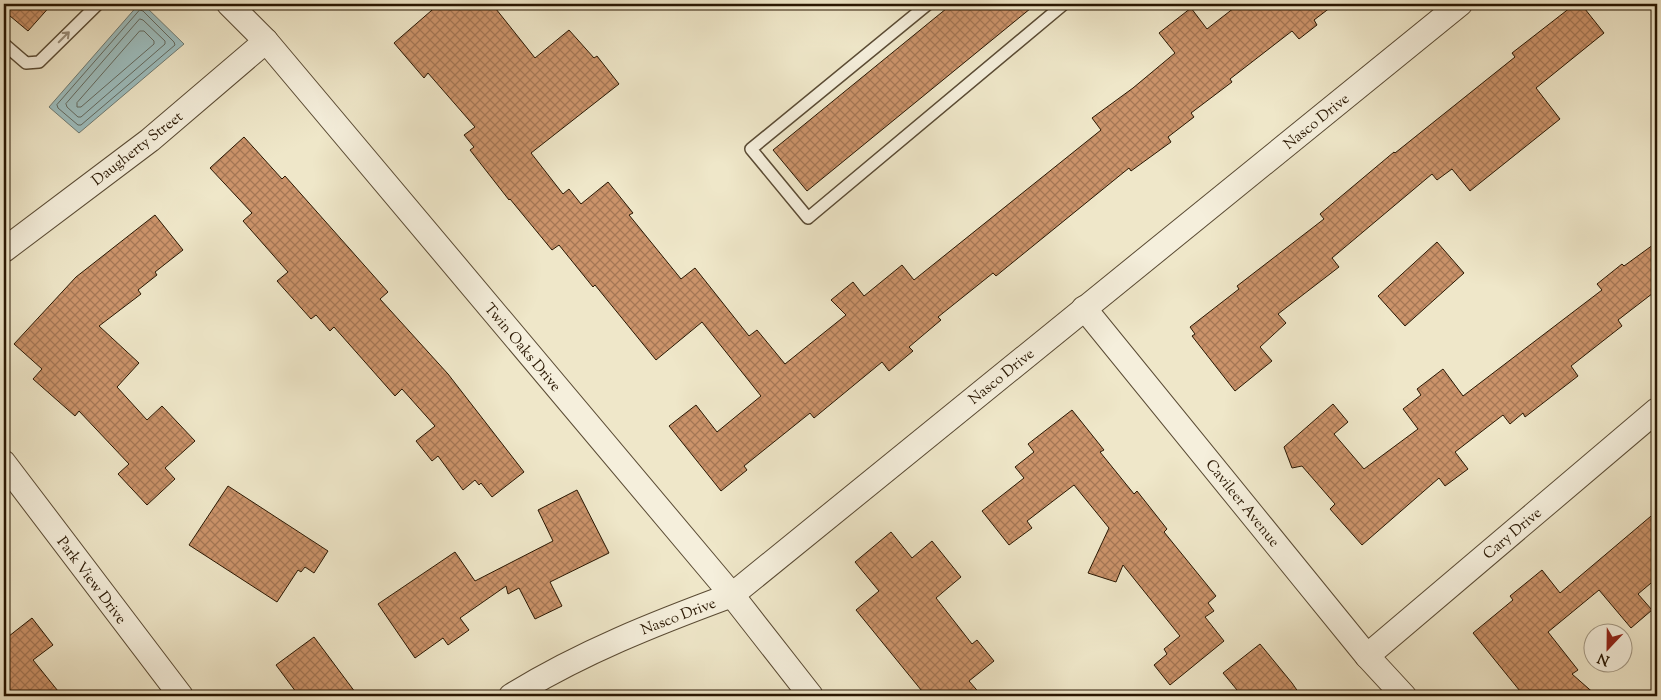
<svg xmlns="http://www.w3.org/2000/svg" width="1661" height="700" font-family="'Sorts Mill Goudy',serif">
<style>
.water{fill:#9dbebf;stroke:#6f7b73}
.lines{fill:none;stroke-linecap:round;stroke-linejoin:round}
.shore{stroke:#636a60;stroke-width:1}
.building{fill:url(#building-cross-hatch);stroke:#291702}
.service-casing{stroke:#5a4b34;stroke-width:14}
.minor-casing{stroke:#5a4b34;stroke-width:26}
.service{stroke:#f5efdc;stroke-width:11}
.minor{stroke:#f5efdc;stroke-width:24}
.oneway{stroke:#998e7a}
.labels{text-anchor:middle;stroke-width:4.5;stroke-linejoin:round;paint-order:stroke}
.street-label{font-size:15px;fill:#291702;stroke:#f5efdc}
</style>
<defs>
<pattern id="building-cross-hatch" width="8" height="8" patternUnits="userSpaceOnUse" patternTransform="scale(1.25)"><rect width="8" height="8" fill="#cb936a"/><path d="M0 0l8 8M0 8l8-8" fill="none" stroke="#a57755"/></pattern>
</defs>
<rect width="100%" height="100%" fill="#efe7c9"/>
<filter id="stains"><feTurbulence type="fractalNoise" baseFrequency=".004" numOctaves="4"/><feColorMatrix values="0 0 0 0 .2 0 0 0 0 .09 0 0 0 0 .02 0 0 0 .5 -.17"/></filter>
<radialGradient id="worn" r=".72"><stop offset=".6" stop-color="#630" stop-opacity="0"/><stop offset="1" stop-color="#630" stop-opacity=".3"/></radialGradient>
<path class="water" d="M139 4H143L184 44 79 133 49 107Z"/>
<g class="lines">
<g class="shore">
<path d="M140 10 143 11 174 42 175 45 81 125H78L58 108 57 105Z"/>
<path d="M140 19 143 20 165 41V44L81 117H78L67 107 66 104Z"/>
<path d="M140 31H144L154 41V44L81 107H77V103Z"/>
</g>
</g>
<g class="building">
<path d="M4 4H52L28 31 4 11Z"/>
<path d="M439 4H492L535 58 569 30 594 58 597 56 619 84 531 153 563 194 569 189 581 204 608 182 633 213 629 215 681 279 695 268 749 336 757 330 785 364 846 315 831 300 853 282 864 296 902 265 914 280 1101 130 1092 118 1133 88 1175 53 1159 33 1191 8 1207 29 1239 4H1335L1314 20 1317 25 1299 39 1292 31 1230 79 1232 82 1191 113 1194 117 1168 137 1171 142 1131 171 1129 168 996 276 993 273 938 317 941 320 909 347 913 351 889 371 882 362 814 418 810 413 744 466 747 470 721 491 669 426 696 405 717 432 761 396 702 322 656 360 595 285 593 287 559 245 552 250 510 199 509 200 470 150 474 147 464 135 475 127 428 73 424 78 394 43Z"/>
<path d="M952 4H1036L807 191 773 150Z"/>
<path d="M1575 4H1581L1604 33 1536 88 1560 119 1470 191 1452 169 1437 180 1432 174 1332 258 1339 267 1278 314 1286 323 1260 347 1272 361 1235 391 1192 336 1195 334 1190 327 1239 289 1237 286 1324 219 1320 214 1394 152 1395 153 1515 57 1512 53Z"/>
<path d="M244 137 282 179 285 176 388 292 380 299 448 374 524 472 492 497 481 483 479 485 475 480 463 490 438 456 432 461 416 441 435 426 402 389 395 396 334 327 330 331 316 315 311 319 277 281 288 272 243 221 252 213 210 168Z"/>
<path d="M155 215 183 250 155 272 157 275 138 290 141 294 99 326 139 363 117 387 147 420 162 406 195 441 165 468 175 479 147 505 118 474 129 464 79 411 75 416 33 379 42 369 14 344 76 277Z"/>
<path d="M1437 242 1464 273 1405 326 1378 296Z"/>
<path d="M1657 242V290L1618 320 1622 326 1571 366 1578 376 1525 417 1523 413 1510 424 1503 415 1455 452 1468 469 1445 486 1439 478 1362 545 1330 509 1335 504 1302 466 1292 468 1284 447 1333 404 1348 422 1334 434 1364 469 1418 429 1403 409 1421 395 1417 389 1443 369 1463 396 1602 290 1597 284 1622 264 1624 266Z"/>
<path d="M1072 410 1104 450 1100 452 1134 494 1137 491 1167 529 1164 532 1216 596 1208 603 1214 611 1205 617 1224 641 1170 685 1154 665 1167 654 1164 649 1180 636 1123 565 1116 582 1088 573 1109 528 1074 485 1027 521 1032 528 1009 545 982 511 1024 478 1015 467 1034 452 1028 444Z"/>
<path d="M228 486 328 551 314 573 305 567 301 572 298 570 277 602 189 545Z"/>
<path d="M577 490 609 553 550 582 562 606 535 619 519 588 508 594 506 586 460 618 469 630 448 645 443 638 415 658 378 604 455 552 475 581 553 541 538 510Z"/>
<path d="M1657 511V578L1638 594 1652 610 1631 628 1599 590 1548 632 1578 670 1572 674 1597 696H1524L1473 633 1513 600 1510 596 1542 570 1560 593Z"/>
<path d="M891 532 912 558 932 541 961 577 936 598 972 644 977 640 994 661 969 681 982 696H926L856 610 879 591 855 562Z"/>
<path d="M32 618 53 645 33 660 62 696H4V640Z"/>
<path d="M314 637 358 696H299L276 665Z"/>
<path d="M1260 644 1292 683 1301 696H1242L1223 673Z"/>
</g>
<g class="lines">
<g class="service-casing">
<g id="service">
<path d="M928 4 751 149 808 218 1064 4"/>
<path d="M4 44 26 63 39 62 98 4"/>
</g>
</g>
<g class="minor-casing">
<g id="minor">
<path d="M229 4 266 41 732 595 811 696"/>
<path d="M4 250 150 140 266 41"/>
<path d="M1084 308 1367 656 1404 696"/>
<path d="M4 463 181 696"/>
<path d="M1367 656 1657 410"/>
<path d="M511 696C580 653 656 623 732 595L1460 4"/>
</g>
</g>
<use href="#service" class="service"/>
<use href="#minor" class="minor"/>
</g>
<defs><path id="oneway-shaft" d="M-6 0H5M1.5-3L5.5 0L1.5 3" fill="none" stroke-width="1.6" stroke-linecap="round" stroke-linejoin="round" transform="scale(1.25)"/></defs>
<use class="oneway" href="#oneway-shaft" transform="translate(64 37) rotate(-45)"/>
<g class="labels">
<g class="street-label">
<text transform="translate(1316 121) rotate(-39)" y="5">Nasco Drive</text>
<text transform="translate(137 148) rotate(-38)" y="5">Daugherty Street</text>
<text transform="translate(523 347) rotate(50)" y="5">Twin Oaks Drive</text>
<text transform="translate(1001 376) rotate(-39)" y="5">Nasco Drive</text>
<text transform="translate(1243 503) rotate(51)" y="5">Cavileer Avenue</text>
<text transform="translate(1512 533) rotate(-40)" y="5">Cary Drive</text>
<text transform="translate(92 580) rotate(53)" y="5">Park View Drive</text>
<text transform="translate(678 616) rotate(-21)" y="5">Nasco Drive</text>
</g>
</g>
<rect width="1661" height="700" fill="none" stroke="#efe7c9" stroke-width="20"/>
<rect x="5" y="5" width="1651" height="690" fill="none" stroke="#291702" stroke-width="2.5"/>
<rect x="10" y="10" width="1641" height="680" fill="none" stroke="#291702"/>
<g transform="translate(1608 648) rotate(202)"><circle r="24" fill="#f5efdc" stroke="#a39985"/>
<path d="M0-4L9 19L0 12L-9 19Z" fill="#8f2418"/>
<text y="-8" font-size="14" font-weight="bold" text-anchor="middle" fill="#291702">N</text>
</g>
<rect width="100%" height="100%" filter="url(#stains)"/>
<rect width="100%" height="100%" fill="url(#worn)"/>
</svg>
